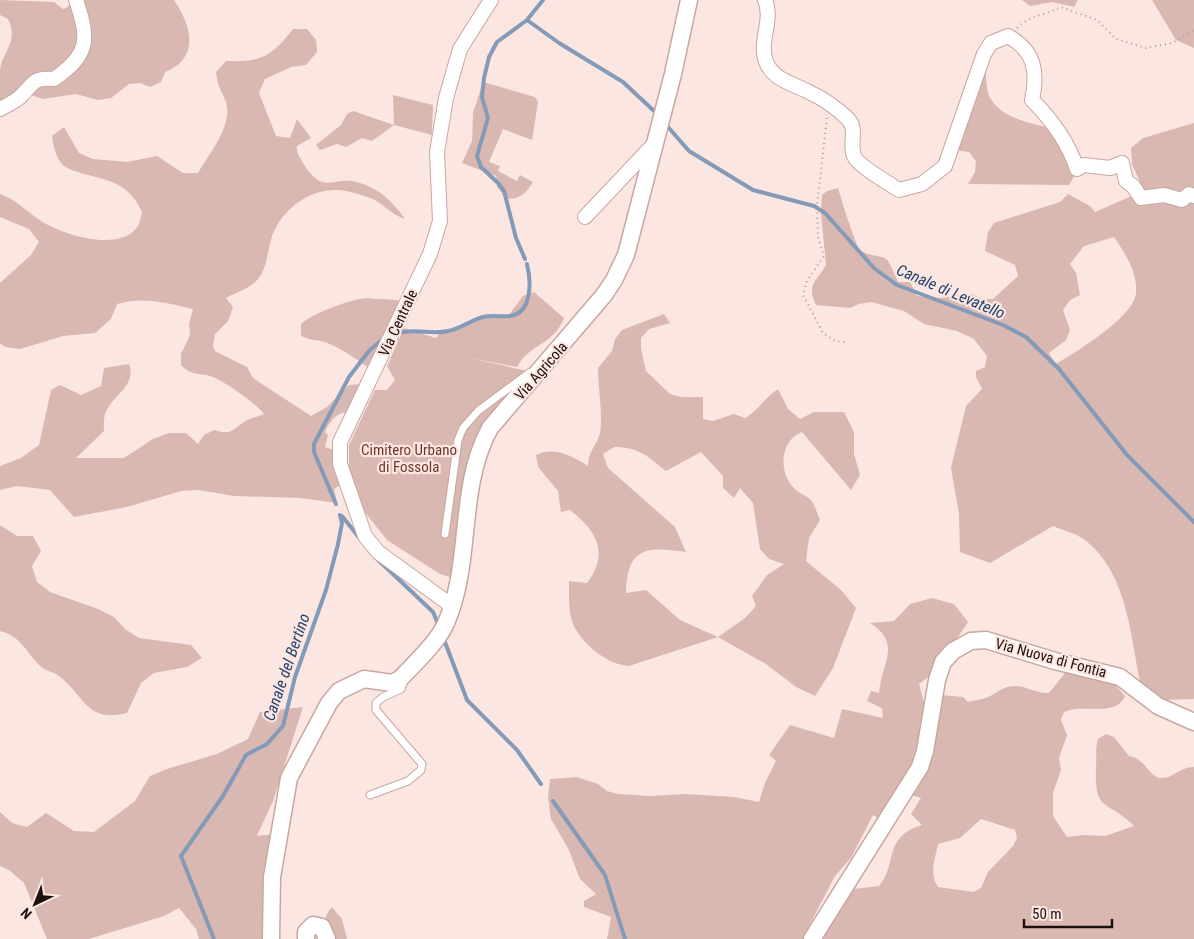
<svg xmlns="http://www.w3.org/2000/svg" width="1194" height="939" font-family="'Roboto Condensed',sans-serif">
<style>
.green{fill:#dab8b2;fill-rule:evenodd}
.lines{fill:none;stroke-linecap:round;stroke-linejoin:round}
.stream{stroke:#839ab9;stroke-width:4}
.service-casing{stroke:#c8a7a0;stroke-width:9}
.minor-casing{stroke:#c8a7a0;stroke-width:16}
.tertiary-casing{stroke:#c8a7a0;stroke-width:19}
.path{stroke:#aa9894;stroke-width:2;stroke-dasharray:1 4;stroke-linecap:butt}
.service{stroke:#fff;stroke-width:7}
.minor{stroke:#fff;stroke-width:14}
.tertiary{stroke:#fff;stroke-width:16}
.labels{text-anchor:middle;stroke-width:4.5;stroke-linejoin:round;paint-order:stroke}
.street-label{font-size:15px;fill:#1c100e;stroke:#fbe6e1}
.park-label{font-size:15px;fill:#70372d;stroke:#fbe6e1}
.water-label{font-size:16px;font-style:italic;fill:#24446f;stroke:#fbe6e1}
</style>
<rect width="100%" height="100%" fill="#fbe6e1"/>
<g class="green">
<path d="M0 0 54 2 63 9 68 7 71 0H174C191 25 201 58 165 72L161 82 150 87 140 83 129 84 111 98 98 100 76 94 43 99 21 92 0 102C0 92 0 80 0 70 3 50 19 42 8 19L0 15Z"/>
<path d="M1022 0H1078L1074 7 1052 2 1030 6Z"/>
<path d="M1152 0H1194V48L1176 40Z"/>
<path d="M293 29H307L316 40 317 52 306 65 291 67 265 79 259 93 276 136 290 138 297 119 311 138 297 146C296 153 300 157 303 163 325 198 332 174 360 183 380 189 394 203 405 219 392 215 385 205 373 199 366 196 358 194 351 192 317 183 284 205 272 236 268 248 267 269 258 279 250 289 236 292 226 298L233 307 228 321 215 334 213 346 215 351 247 367 253 378 311 416 327 407 349 385 361 384 347 412C335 413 329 423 325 432L328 435 325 447 334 450 342 484 334 489 337 503 300 498 234 496 198 490 181 491 127 507 74 517 50 490 17 486 0 490V466L21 458 39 445 51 390 60 385 81 395 101 386 104 368 129 364C136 384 118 392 108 408 103 415 104 423 104 431L76 458H124L153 439 169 433H186L198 444 204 435 214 430C231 435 231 431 244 422 250 418 257 417 264 414 257 404 225 382 213 377 200 372 193 377 181 365V354L190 335 189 324 193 309C167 303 144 296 117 304L111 319 95 333 63 336 20 349 5 347 0 343V283L31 255 39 242 29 229 0 217V194C15 199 25 210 38 219 59 234 120 254 138 226 140 222 141 216 142 212 129 184 112 181 84 174 77 172 67 169 63 165 55 157 54 147 52 136L64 127 79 153 93 159 127 162 157 156 183 173H198C209 154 233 126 226 102 221 89 218 88 216 72L226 61C261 62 271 57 293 29Z"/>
<path d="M985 71C987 79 986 91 990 98 1004 120 1027 121 1049 128L1071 165 1075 175 1069 185 968 184 975 172 976 161 969 152 953 150Z"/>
<path d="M483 82 535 97 538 102 532 140 503 129 489 162 500 166 498 171 517 181 520 175 533 182C526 193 521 199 507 199L497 187 496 176 462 163 472 141 473 113Z"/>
<path d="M393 95 433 105 432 135 394 125 372 141 362 138 346 147 337 144 320 150 316 145 341 125 347 114 353 111 394 125Z"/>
<path d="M1194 123V699L1165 700 1140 681C1130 633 1127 570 1082 538 1074 533 1062 530 1053 526L990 563 960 552 959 514 951 468 966 406 982 389 976 377V371L985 367 987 356 974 339 957 331 924 324 904 311 871 302 859 304 850 308 816 305C806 284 817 281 826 265L821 213 822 195 827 191 838 188C844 209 851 230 859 250 887 264 883 245 898 282H910L917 296 939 298 972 294 982 299H993L1018 276 1015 265 985 251 988 232 994 223 1060 202 1068 194 1090 206 1095 212 1134 195 1143 189 1132 164 1131 148 1143 138ZM1114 237C1125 253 1138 273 1136 293 1134 317 1076 352 1056 364L1049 353 1066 340 1070 330 1063 310 1070 300 1080 295 1076 273 1070 264 1084 246Z"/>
<path d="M534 292 564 318C554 345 530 343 517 367L470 358 527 371 497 413 453 578 440 574 387 540 363 510 349 470V445L375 390H387L395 380 387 366 404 328 436 338 440 333 463 327 478 316 495 318 508 316 523 296Z"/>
<path d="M367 298C380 300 391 298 403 302L367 367C355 358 339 347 325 342 317 340 309 340 301 336V324C313 313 351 299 367 298Z"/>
<path d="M664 314 670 323 649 329 641 338V349L646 371 670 394 681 397H703V419L713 421 734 414 745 418C758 411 765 397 778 389L788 409 800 419 814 412H844L854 432V454L860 475 851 490 802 432C780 440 778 472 794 488 798 493 805 495 810 499 815 504 817 514 820 520L809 538 806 561 841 590 856 608 833 668 815 696 796 687 766 664 718 637 629 666C607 664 586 647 575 628 568 616 569 595 569 581L587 583C610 553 596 530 570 510L561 512 558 491 538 467 536 455C555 446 572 456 588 466 588 451 597 445 600 433 603 414 598 388 598 368L612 351 615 339 622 330ZM614 447C639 447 647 456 666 471L701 452 723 476V488L734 498 740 488 753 503 760 549 769 559 784 564 767 575 752 596 756 606 745 618 718 637 680 620 646 590 626 593C627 547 646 546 686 552L675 527 608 468 603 454Z"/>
<path d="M0 525 17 536H33L41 551 32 566 37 582 50 592 98 609 114 617 125 629 139 638 191 645 202 658 187 667 154 673 141 683 127 713C86 723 86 697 59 676 53 671 44 671 39 665 27 652 19 635 0 631Z"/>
<path d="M932 598 954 604 968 622 934 673 919 684 927 714 921 750 882 820 873 815 851 858 835 876 809 926H816L854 889 879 886C898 865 882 837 922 825L911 814 921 798 912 795C933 765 935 730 941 695L963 697 968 702C975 700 982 700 988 697 999 692 1004 685 1017 686 1029 687 1037 694 1049 693L1065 673 1073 671 1114 684 1125 696C1116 718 1083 703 1064 712L1061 720 1067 735 1059 758 1061 770 1053 793V816L1067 837 1083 835 1105 836 1134 826C1106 798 1094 814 1096 766 1097 756 1095 749 1098 739L1106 734 1114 737 1129 756C1146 759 1149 777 1160 778 1173 779 1181 766 1194 767V939H607L611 917 584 907V901L596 894 580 879 568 848 551 819 548 798 550 779 577 777 598 784 607 791 618 794 651 796 685 794 734 797 759 802 765 783 776 761 769 755 790 725 834 738 842 709 883 718 882 708 867 701 871 691 879 693C881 663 903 644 870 623L894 621 910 604ZM981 819 1015 830 1017 838 1013 846 988 872 981 888 974 892 938 887C929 874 935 859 938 844L960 838Z"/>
<path d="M303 707 273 801 257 836 274 834 265 939H199L196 929 179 908 164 916 89 939H47L24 883 9 870 0 866V812L12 823 27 827 46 813 74 831 94 832 135 801 150 776 167 769 217 754 248 739 260 712Z"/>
<path d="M332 907 342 919 347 939H332C327 926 321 919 332 907Z"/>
</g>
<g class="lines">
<g class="stream">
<path d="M527 20 559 43 623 82 654 111"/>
<path d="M668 127 689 151 753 190 814 206 825 213 874 268 897 285 1003 325 1026 337 1059 369 1127 455 1194 522"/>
<path d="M525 259 516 238 504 191 498 183 481 167 477 156 488 118 482 97 484 78 489 57 497 42 527 20 543 0"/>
<path d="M398 333C415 328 432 335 448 331 460 329 471 320 483 317 492 315 501 317 510 316 533 313 531 280 527 264"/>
<path d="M336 504 314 452V444L349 377 369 351 384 338"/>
<path d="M342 516 361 540"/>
<path d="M375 557 433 612 439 626"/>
<path d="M443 637 467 700 517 750 541 784"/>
<path d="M553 801 605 875 625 939"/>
<path d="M214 939 181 856 223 796 246 755 267 744 283 726 295 677 326 590 338 544 342 523 340 515"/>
</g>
<g class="service-casing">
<g id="service">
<path d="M445 534 458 440 463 428 478 411 529 373"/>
<path d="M370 795 408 781 421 770 422 764 376 710V703L383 697 401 689 403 683 400 679"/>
</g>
</g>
<g class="minor-casing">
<g id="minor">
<path d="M765 0C774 21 757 43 767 64 775 80 791 83 807 91 820 97 837 108 848 119 858 130 849 143 854 156 858 166 889 183 899 190L922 184 945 166 984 54 991 43 1008 36C1035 51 1038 72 1032 100 1052 120 1068 141 1077 169L1084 165 1110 168 1122 163 1126 181 1133 186 1141 198 1164 195 1182 200 1189 194 1194 196"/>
<path d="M0 109C7 105 15 102 21 96 34 83 33 77 54 79 90 54 89 39 76 0"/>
<path d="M585 217 654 144"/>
<path d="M452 606 378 552 365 536 340 464V442L430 254 440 221 437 152 446 98 460 49 491 0"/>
</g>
</g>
<g class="tertiary-casing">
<g id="tertiary">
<path d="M271 939 272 877 289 778 329 703 339 691 364 679 392 683 400 679C414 664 438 642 446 623 473 562 457 488 490 428L604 295 614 280 626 255 673 74 689 0"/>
<path d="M306 939V932L313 925 322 927 327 939"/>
<path d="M812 939 920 767 925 751 937 680 943 662 953 651 971 641 986 640 1055 661 1120 677 1158 706 1194 722"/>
</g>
</g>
<g class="path">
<path d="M1017 28C1031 14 1045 16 1061 7L1097 20 1116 39 1146 48 1172 43 1194 30"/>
<path d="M827 118 817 205 818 237 824 256 807 281 803 295 823 333 835 341 845 342"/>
</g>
<use href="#service" class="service"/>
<use href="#minor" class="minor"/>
<use href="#tertiary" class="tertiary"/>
</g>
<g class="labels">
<g class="street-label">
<text transform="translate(398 323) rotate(-65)" y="5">Via Centrale</text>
<text transform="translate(541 371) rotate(-49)" y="5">Via Agricola</text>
<text transform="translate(1051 658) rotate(15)" y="5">Via Nuova di Fontia</text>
</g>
<g class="park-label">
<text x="409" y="455">Cimitero Urbano<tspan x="409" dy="17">di Fossola</tspan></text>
</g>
<g class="water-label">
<text transform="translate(951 291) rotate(23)" y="6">Canale di Levatello</text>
<text transform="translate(286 667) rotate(-71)" y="6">Canale del Bertino</text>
</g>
</g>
<g transform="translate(35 904) rotate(223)" stroke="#fbe6e1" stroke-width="4" paint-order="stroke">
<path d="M0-4L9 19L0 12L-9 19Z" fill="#1c100e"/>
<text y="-8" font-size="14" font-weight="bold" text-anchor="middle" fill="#1c100e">N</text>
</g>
<path d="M1024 919v8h88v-8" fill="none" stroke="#1c100e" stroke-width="2.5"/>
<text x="1032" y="919" font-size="15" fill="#1c100e" stroke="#fbe6e1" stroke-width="4" paint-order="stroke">50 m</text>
</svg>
